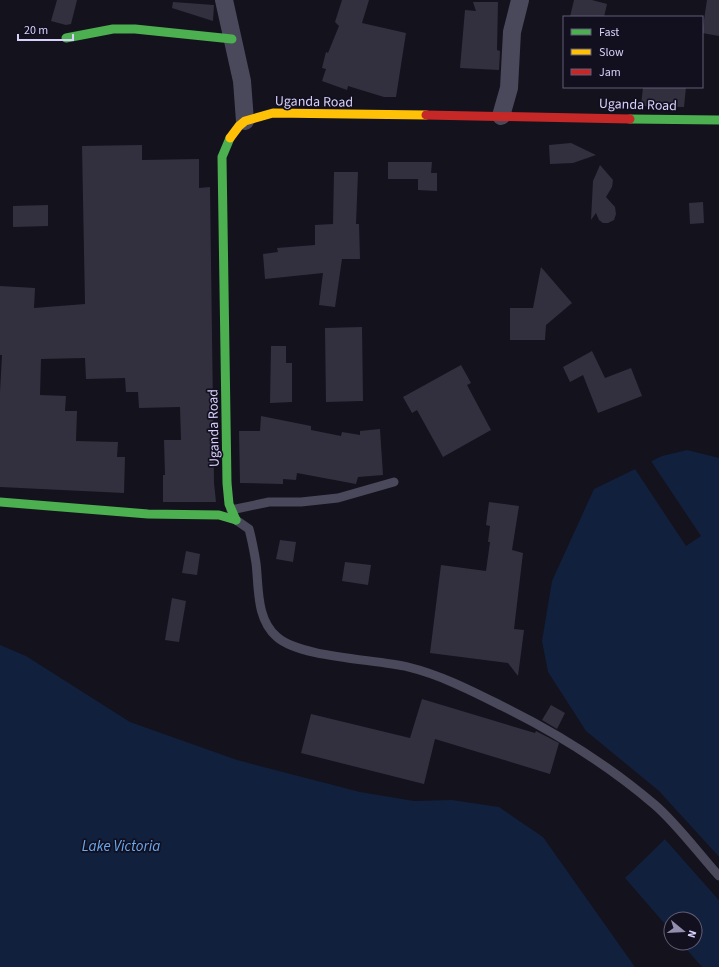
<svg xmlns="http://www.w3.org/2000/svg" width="719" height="967" font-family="'Source Sans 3',sans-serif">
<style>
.water{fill:#11203d}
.pier{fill:#14121c}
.building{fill:#32303e}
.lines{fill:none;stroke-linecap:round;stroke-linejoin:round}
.lane{stroke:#4a485b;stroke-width:9}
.street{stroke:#4a485b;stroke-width:18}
.fast{stroke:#4caf50;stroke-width:9}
.slow{stroke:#ffc107;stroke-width:9}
.jam{stroke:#c62828;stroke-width:9}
.labels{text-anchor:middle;stroke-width:3.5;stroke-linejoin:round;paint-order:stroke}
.street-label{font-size:14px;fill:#d8d1fb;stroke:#120f1f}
.water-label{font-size:15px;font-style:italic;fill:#68aaf2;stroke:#120f1f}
</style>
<rect width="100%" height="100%" fill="#14121c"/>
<g class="water">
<path d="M687 450 719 458V857L659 791 586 731 548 672 542 641 552 581 594 489 662 456Z"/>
<path d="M0 645 26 656 130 722 237 760 360 792 414 801 452 800 499 807 543 837 635 967H0Z"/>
<path d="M665 839 719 900V967H702L681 943H695V919H671V931L625 878Z"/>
</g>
<g class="pier">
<path d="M651 461 701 536 686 546 635 469Z"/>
<path d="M683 818 719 857V859L682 819Z"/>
<path d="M667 838 719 897V900L665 839Z"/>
</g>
<g class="building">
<path d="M57 0H77L71 24 66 25 51 21Z"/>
<path d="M342 0H369L362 23 406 33 396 97H384L348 86 347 90 322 81 326 69 322 68 326 52 328 53 339 26 335 22Z"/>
<path d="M574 0H592L607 4 604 17H570Z"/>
<path d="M707 0H719V36L702 33Z"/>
<path d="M173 2 214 5 213 21 172 8Z"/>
<path d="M473 2H498L497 50 500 51 499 70 460 68 465 10 476 11Z"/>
<path d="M643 87H686L684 107 641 106Z"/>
<path d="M571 143 596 155 573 163 550 164 549 145Z"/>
<path d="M142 145V160L199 159V188L210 187 214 483 216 502H163V475H165L164 440H181L180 407 139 408 138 392H126L125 378 86 379 85 358 41 359 40 395 66 396 65 411H77L76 441 118 442 117 457H125L124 493 0 487V392L2 355H0V286L35 288 34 308 85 304 82 146Z"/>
<path d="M388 162H432L431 173H437V191L418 190V179H388Z"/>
<path d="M600 165 613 180 612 187 606 197 615 207 616 214 614 220 608 223H603L599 220 596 213 591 220 593 181Z"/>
<path d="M334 172H358L356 224H359L360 259H342L335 307 319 305 323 273 265 279 263 254 278 252 277 248 315 245V225L333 224Z"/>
<path d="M703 202 704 223 690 224 689 203Z"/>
<path d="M48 205V226L13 227V206Z"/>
<path d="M541 267 572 303 546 325 545 340H510V308H533Z"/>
<path d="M362 327 363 401 326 402 325 328Z"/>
<path d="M271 346H286V363H292V402L270 403Z"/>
<path d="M592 351 605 378 631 368 642 396 598 413 583 375 570 382 563 367Z"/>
<path d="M461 365 471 383 467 385 491 430 443 457 417 410 412 413 403 397Z"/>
<path d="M261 416 311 426V430L341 436 342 432 360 435V431L380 429 383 475 358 477 356 484 297 473 296 480 283 479V484L240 483 239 431H260Z"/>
<path d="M489 502 519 506 512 550 523 553 514 629 524 630 518 676 508 663 430 653 441 565 486 571 490 542H488L490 526 486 525Z"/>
<path d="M280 540 296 542 293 562 276 559Z"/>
<path d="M186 551 200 554 197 575 182 573Z"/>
<path d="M345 562 371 565 368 585 342 581Z"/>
<path d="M172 598 186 601 179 642 165 640Z"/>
<path d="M422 699 535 733 536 731 559 743 550 774 435 739 424 784 301 753 311 714 410 738Z"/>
<path d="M551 705 565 713 557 729 542 720Z"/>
</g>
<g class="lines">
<g class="lane">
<path d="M231 510 269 502H301L338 498 394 482"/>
<path d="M236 520 249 529C252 540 254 551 256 563 259 588 256 619 277 637 301 658 375 659 408 667 441 675 472 691 502 706 559 734 607 764 655 805 677 824 699 854 719 876"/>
</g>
<g class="street">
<path d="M224 0 242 81 245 121"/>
<path d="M501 116 509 88 512 32 520 0"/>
</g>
<g class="fast">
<path d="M66 38 113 29H135L232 39"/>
<path d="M630 119 719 120"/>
<path d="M230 138 222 157 227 483 229 504 236 520"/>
<path d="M0 502 148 514 219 515 236 520"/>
</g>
<path class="slow" d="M230 138 239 126 245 121 273 113 426 115"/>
<path class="jam" d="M426 115 630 119"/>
</g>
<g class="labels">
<g class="street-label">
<text transform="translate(314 101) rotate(1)" y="5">Uganda Road</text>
<text transform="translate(638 104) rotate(2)" y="5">Uganda Road</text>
<text transform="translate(213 428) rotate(-91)" y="5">Uganda Road</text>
</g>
<g class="water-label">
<text x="121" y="851">Lake Victoria</text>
</g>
</g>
<rect x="563" y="16" width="140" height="72" fill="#120f1f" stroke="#615d77"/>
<rect x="571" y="29" width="20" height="6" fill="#4caf50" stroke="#615d77"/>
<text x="599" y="36" font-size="12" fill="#d8d1fb">Fast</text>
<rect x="571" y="49" width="20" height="6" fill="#ffc107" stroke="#615d77"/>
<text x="599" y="56" font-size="12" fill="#d8d1fb">Slow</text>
<rect x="571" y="69" width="20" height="6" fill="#c62828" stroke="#615d77"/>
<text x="599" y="76" font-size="12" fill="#d8d1fb">Jam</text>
<g transform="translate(683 931) rotate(108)"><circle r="19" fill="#120f1f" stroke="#615d77"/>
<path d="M0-3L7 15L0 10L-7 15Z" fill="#938ead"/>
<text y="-6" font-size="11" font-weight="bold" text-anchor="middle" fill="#d8d1fb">N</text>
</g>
<path d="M18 34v6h55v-6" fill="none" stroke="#d8d1fb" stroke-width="2"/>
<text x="24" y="34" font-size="12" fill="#d8d1fb" stroke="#120f1f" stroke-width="3" paint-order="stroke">20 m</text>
</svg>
